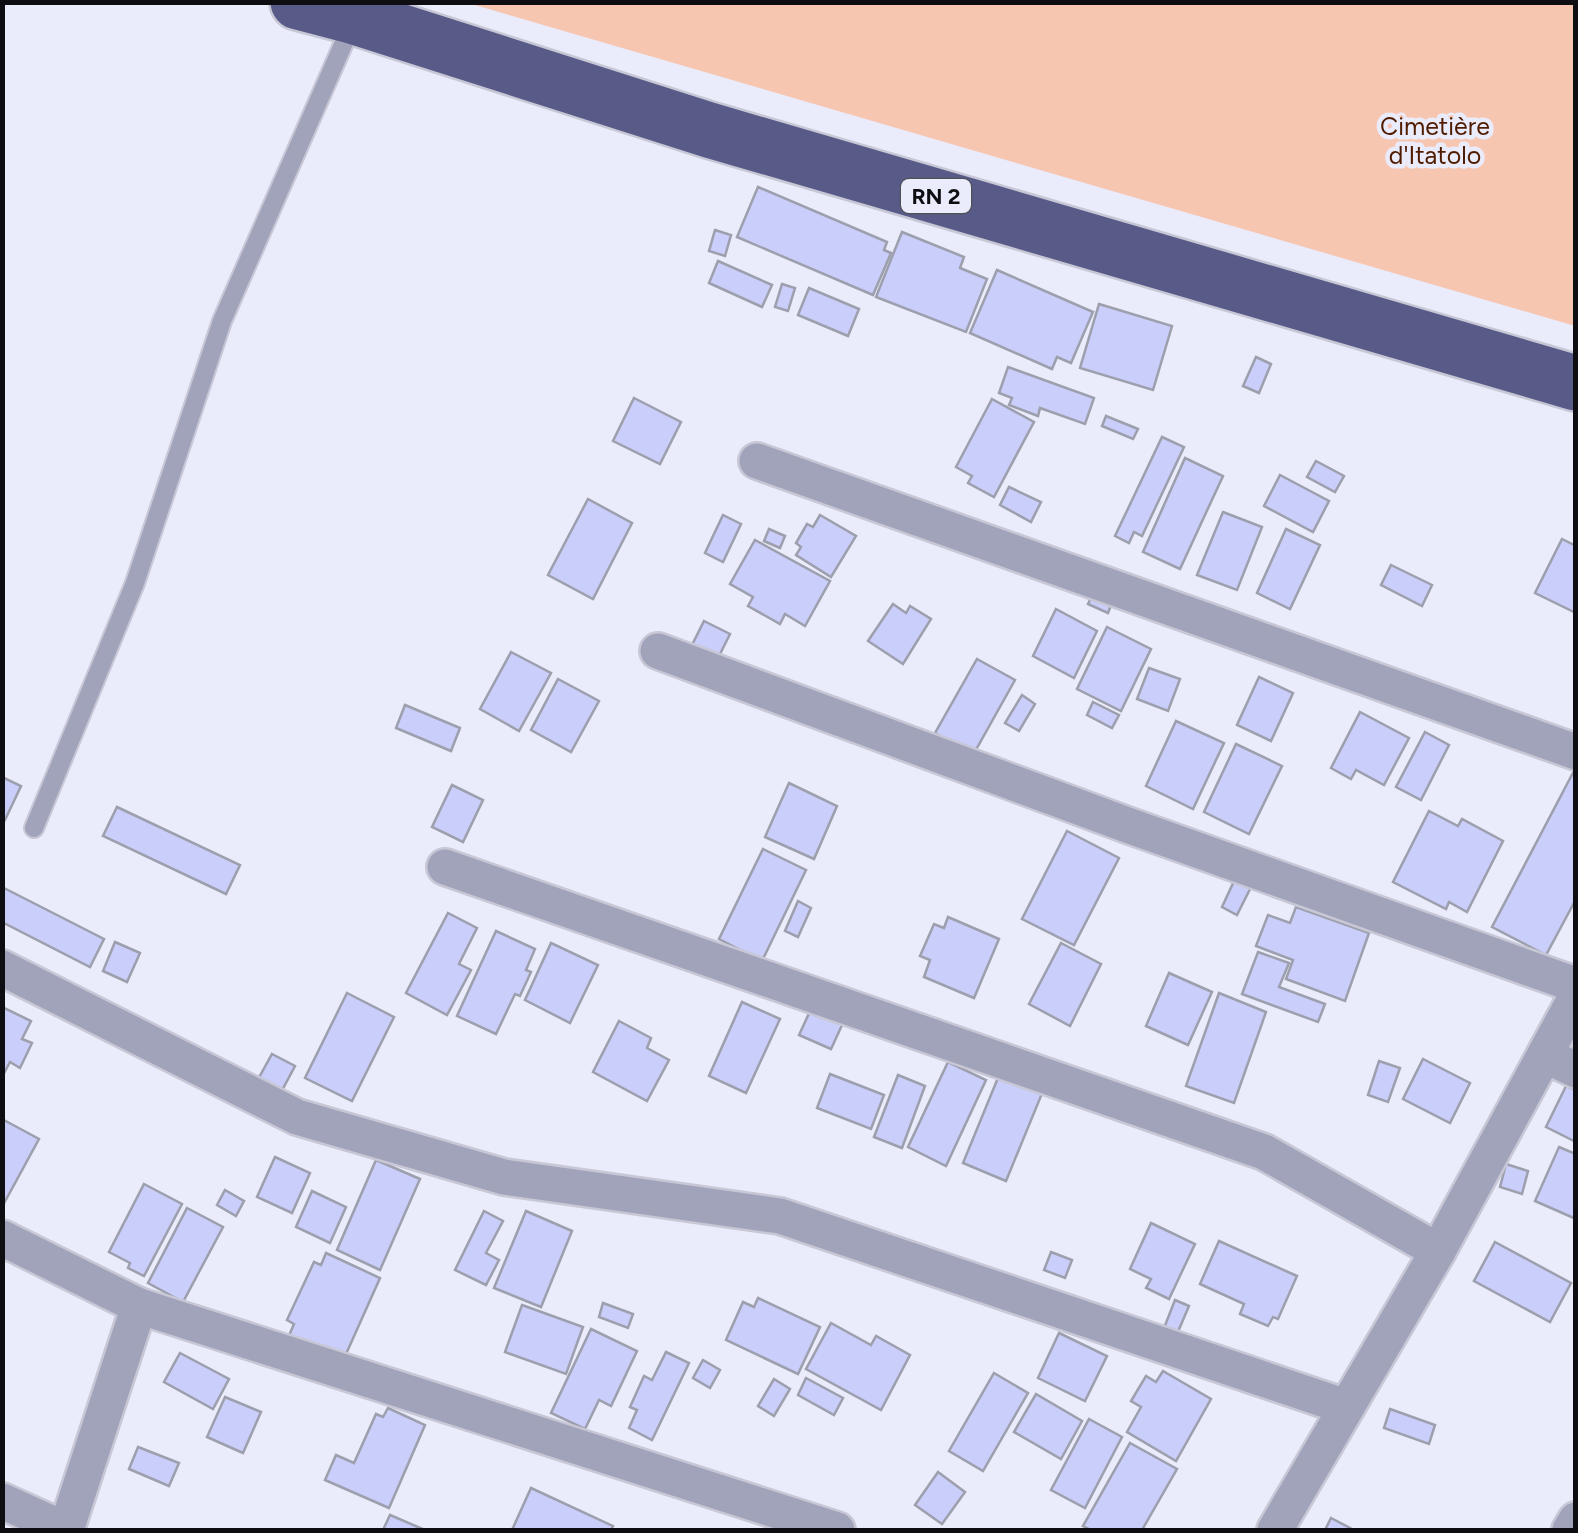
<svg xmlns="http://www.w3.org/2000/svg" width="1578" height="1533" font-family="Figtree,sans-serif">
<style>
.green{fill:#f7c6b1}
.building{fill:#cacefb;stroke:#9d9fad;stroke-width:2.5}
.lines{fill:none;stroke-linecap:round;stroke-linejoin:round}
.service-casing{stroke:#c7c7d6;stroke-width:22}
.minor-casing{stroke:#c7c7d6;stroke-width:40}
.trunk-casing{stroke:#c7c7d6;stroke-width:60}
.service{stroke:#a1a3bb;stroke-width:18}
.minor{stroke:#a1a3bb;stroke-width:35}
.trunk{stroke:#585b88;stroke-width:55}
.labels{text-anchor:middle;stroke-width:9;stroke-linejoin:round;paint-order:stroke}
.shield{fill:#eaebfb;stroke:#4f5058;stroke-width:2.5}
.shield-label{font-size:22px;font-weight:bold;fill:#0d0d12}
.park-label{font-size:25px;fill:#501c00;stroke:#eaebfb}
</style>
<rect width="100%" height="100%" fill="#eaebfb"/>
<path class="green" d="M468 3H1575V326Z"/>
<g class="building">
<path d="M758 187 887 242 884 250 891 253 873 295 737 237Z"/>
<path d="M715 230 731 235 725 256 709 251Z"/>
<path d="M902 232 964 257 960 268 987 279 966 332 876 297Z"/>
<path d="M718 261 772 285 762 307 709 283Z"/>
<path d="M997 270 1093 312 1071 363 1057 357 1052 369 970 333Z"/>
<path d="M782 284 795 288 788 311 775 307Z"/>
<path d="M809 288 859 309 848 336 798 315Z"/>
<path d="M1099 304 1172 326 1153 390 1080 368Z"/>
<path d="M1256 357 1271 364 1259 393 1243 386Z"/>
<path d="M1008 367 1094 398 1085 424 1040 408 1038 416 1009 405 1012 398 999 393Z"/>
<path d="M634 398 681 422 660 464 613 441Z"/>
<path d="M992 399 1034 422 994 497 968 483 972 476 956 467Z"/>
<path d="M1106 416 1138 429 1133 439 1102 426Z"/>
<path d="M1162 437 1184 447 1142 536 1134 532 1129 543 1115 536Z"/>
<path d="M1185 458 1223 476 1180 569 1143 552Z"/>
<path d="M1316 461 1344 476 1335 492 1307 477Z"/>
<path d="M1280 475 1329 501 1313 532 1264 506Z"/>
<path d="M1009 487 1041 502 1031 522 1000 505Z"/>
<path d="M588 499 632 523 593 599 548 575Z"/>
<path d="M1223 512 1262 527 1237 590 1197 575Z"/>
<path d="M723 515 741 524 723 562 705 553Z"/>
<path d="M820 515 856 536 831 577 796 555 801 547 796 543 807 524 813 527Z"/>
<path d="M769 529 785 536 780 548 764 541Z"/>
<path d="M1286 529 1320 545 1290 609 1257 593Z"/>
<path d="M1562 539 1576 546V613L1535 593Z"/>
<path d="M755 540 830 581 805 626 785 614 780 624 748 606 753 597 730 584Z"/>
<path d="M1391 565 1432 585 1422 606 1381 585Z"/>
<path d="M1097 584 1116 592 1108 613 1088 604Z"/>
<path d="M893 604 906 613 910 606 931 619 903 664 868 641Z"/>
<path d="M1056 609 1097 631 1074 678 1033 656Z"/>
<path d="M704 621 730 634 716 662 690 649Z"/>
<path d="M1107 627 1151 649 1121 711 1077 689Z"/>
<path d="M511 652 551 673 519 731 480 709Z"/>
<path d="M977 659 1015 680 973 755 935 733Z"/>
<path d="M1149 668 1180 679 1168 711 1137 699Z"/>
<path d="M1259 677 1293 693 1271 741 1237 725Z"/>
<path d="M558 679 599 701 571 752 531 730Z"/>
<path d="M1022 695 1035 704 1019 731 1005 723Z"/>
<path d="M1093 702 1119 715 1112 728 1087 715Z"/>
<path d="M405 705 460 728 451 751 396 728Z"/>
<path d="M1360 712 1409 738 1384 785 1356 770 1351 779 1331 768Z"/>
<path d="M1176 721 1224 743 1193 809 1146 786Z"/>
<path d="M1425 732 1449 745 1421 800 1396 787Z"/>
<path d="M1236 744 1282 766 1249 834 1204 812Z"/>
<path d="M1576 767V899L1546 955 1492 927Z"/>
<path d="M2 777 21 786 5 820 2 819Z"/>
<path d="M789 783 837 806 814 859 765 837Z"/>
<path d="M452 785 483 800 463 842 432 827Z"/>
<path d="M117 807 240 865 226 894 103 836Z"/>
<path d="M1429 811 1458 826 1462 819 1503 841 1467 912 1449 902 1446 909 1393 882Z"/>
<path d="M1067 831 1119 858 1074 945 1022 919Z"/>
<path d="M763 849 806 870 762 961 719 939Z"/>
<path d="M1235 879 1251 887 1237 915 1222 907Z"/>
<path d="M2 887 104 939 90 967 2 922Z"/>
<path d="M798 901 811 908 798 937 785 931Z"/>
<path d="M1296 907 1369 933 1345 1001 1286 979 1293 960 1256 946 1268 915 1290 923Z"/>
<path d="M448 913 477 928 459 964 471 970 447 1015 406 993Z"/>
<path d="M948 917 999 939 974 998 924 977 930 960 920 956 934 924 944 928Z"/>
<path d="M496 931 535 949 526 970 531 972 520 996 515 994 496 1034 457 1016Z"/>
<path d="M115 942 140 953 127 982 103 971Z"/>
<path d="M551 943 598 965 570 1023 525 1000Z"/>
<path d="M1061 943 1101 964 1070 1026 1029 1004Z"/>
<path d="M1258 952 1289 963 1279 987 1325 1004 1318 1022 1242 994Z"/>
<path d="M1169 973 1212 992 1188 1045 1146 1026Z"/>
<path d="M347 993 394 1017 352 1101 305 1078Z"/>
<path d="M1219 993 1266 1012 1234 1103 1186 1086Z"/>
<path d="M742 1002 780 1019 746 1093 709 1076Z"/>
<path d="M2 1007 31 1021 22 1039 32 1043 20 1068 10 1062 2 1077Z"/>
<path d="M811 1009 843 1023 831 1049 799 1035Z"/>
<path d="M619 1021 651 1038 647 1048 669 1060 647 1101 593 1072Z"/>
<path d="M272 1054 295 1066 279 1096 256 1083Z"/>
<path d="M1423 1059 1470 1083 1450 1123 1403 1099Z"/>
<path d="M1379 1061 1400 1068 1388 1102 1368 1095Z"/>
<path d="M948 1062 986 1080 946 1166 908 1147Z"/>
<path d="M1000 1073 1043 1091 1006 1181 963 1163Z"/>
<path d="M830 1074 884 1095 871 1129 817 1108Z"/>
<path d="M898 1075 925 1086 902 1148 874 1137Z"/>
<path d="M1566 1086 1576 1090V1142L1546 1127Z"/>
<path d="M2 1119 39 1139 2 1207Z"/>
<path d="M1559 1147 1576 1154V1219L1535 1201Z"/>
<path d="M275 1157 310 1173 292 1213 257 1197Z"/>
<path d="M376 1160 420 1179 380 1270 337 1250Z"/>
<path d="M1506 1164 1528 1171 1522 1194 1500 1187Z"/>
<path d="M144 1184 182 1204 144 1276 128 1268 130 1263 109 1252Z"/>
<path d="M225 1190 244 1201 236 1216 217 1205Z"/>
<path d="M312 1191 346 1207 330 1243 296 1227Z"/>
<path d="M187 1208 223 1227 183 1302 148 1283Z"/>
<path d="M484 1211 503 1221 486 1253 499 1260 486 1285 455 1270Z"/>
<path d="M526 1211 572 1231 541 1307 494 1288Z"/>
<path d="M1151 1223 1195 1244 1169 1299 1146 1288 1151 1279 1130 1269Z"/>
<path d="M1219 1241 1297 1276 1278 1319 1273 1317 1268 1326 1240 1314 1244 1304 1200 1284Z"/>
<path d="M1495 1242 1571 1283 1550 1322 1474 1281Z"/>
<path d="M1051 1252 1072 1260 1065 1278 1044 1270Z"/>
<path d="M326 1253 380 1278 342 1363 288 1338 294 1324 287 1320 314 1262 321 1265Z"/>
<path d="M758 1298 820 1327 798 1374 726 1340 743 1302 754 1307Z"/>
<path d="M1175 1300 1189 1306 1177 1334 1164 1328Z"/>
<path d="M603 1303 633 1314 628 1328 599 1317Z"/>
<path d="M522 1305 583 1327 566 1374 505 1352Z"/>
<path d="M831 1323 871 1345 876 1336 910 1355 881 1410 806 1369Z"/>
<path d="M591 1329 637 1351 611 1406 599 1400 585 1429 551 1413Z"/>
<path d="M1059 1333 1107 1356 1085 1401 1038 1378Z"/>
<path d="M666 1352 689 1363 652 1440 629 1428 637 1410 630 1407 644 1376 652 1380Z"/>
<path d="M180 1353 229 1379 213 1409 164 1382Z"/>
<path d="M703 1360 720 1370 710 1388 693 1378Z"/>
<path d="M1163 1371 1211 1399 1176 1461 1127 1432 1141 1407 1131 1401 1146 1376 1156 1382Z"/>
<path d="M994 1373 1028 1393 983 1471 949 1451Z"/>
<path d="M806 1378 843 1398 834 1415 798 1395Z"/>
<path d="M774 1379 790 1389 774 1416 758 1406Z"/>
<path d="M1036 1394 1082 1421 1061 1459 1014 1432Z"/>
<path d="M225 1397 261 1412 243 1453 207 1437Z"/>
<path d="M388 1408 425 1425 389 1508 325 1480 336 1455 354 1463 376 1414 383 1417Z"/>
<path d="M1390 1409 1435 1425 1429 1444 1384 1428Z"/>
<path d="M1089 1419 1122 1437 1085 1508 1051 1490Z"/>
<path d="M1130 1443 1177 1469 1142 1530H1091L1083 1526Z"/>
<path d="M138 1447 179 1463 169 1486 129 1469Z"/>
<path d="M938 1472 965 1492 942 1524 915 1505Z"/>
<path d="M531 1488 613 1526 611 1530H512Z"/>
<path d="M390 1515 425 1530H383Z"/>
<path d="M1331 1518 1354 1530H1325Z"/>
</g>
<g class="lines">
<g class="service-casing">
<path id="service" d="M34 828 135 583 222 321 353 22"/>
</g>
<g class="minor-casing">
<g id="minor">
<path d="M757 461 1576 752"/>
<path d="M658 651 1130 826 1576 985"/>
<path d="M445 867 1264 1152 1438 1251"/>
<path d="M2 968 297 1117 504 1177 780 1216 1346 1407"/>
<path d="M1545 1055 1576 1070"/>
<path d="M2 1238 139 1306 837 1530"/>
<path d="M2 1501 66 1530 139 1306"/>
<path d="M1275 1530 1438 1251 1576 997"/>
<path d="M1570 1530 1576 1520"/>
</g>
</g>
<g class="trunk-casing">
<path id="trunk" d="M298 2 355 17 709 130 1576 383"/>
</g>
<use href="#service" class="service"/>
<use href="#minor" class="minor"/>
<use href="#trunk" class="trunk"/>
</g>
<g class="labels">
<rect class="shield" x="901" y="179" width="70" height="34" rx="8"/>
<g class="shield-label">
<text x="936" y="204">RN 2</text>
</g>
<g class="park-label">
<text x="1435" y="135">Cimetière<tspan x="1435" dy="29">d'Itatolo</tspan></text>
</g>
</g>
<rect width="1578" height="1533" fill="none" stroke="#0d0d12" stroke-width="10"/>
</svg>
